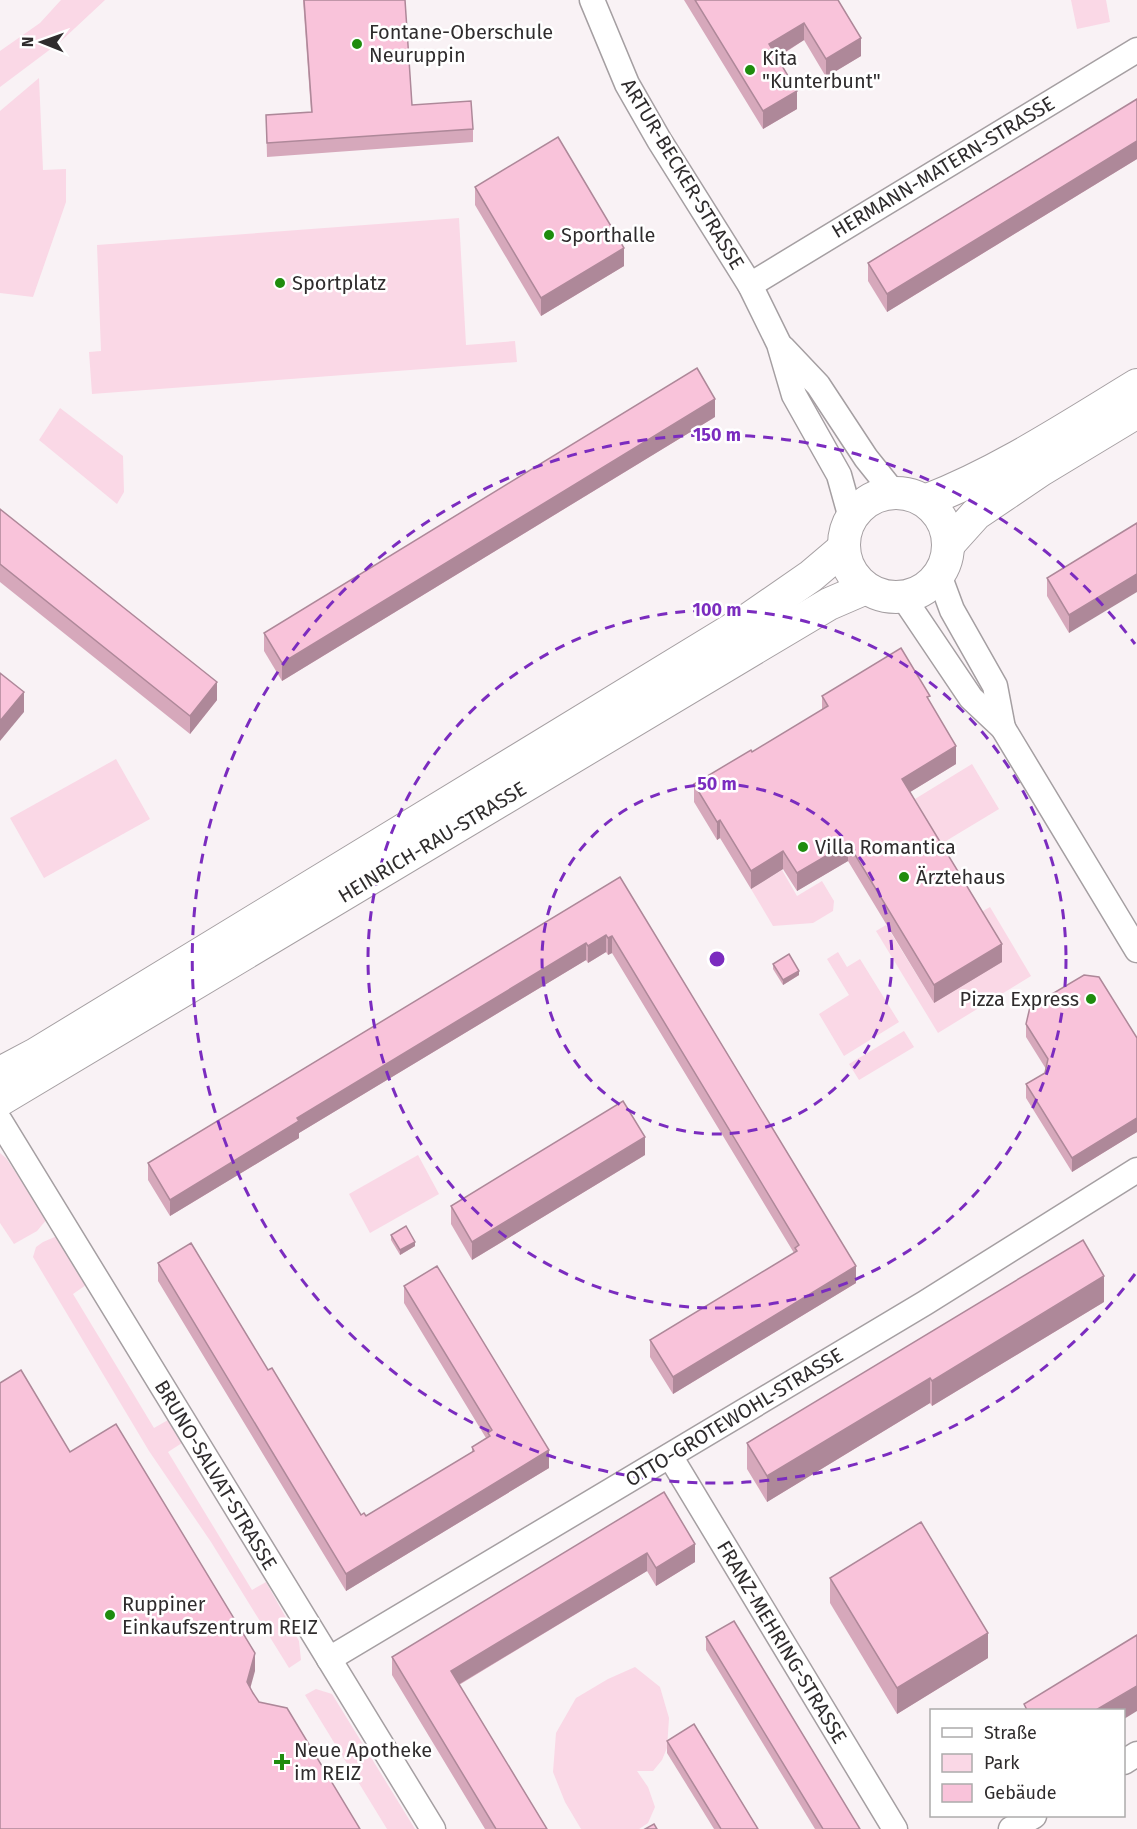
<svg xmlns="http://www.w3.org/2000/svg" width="1137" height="1829" font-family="'Fira Sans',sans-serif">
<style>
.green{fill:#fad8e6}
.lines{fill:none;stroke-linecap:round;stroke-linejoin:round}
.minor-casing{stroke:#a59fa2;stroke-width:27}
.major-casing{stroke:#a59fa2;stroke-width:34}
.minor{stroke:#fff;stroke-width:24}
.major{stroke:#fff;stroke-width:32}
.wall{fill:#d6a8bb}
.shaded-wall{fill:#ae8899}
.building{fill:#f9c3da;stroke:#ae8899;stroke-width:1.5}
.ring{fill:none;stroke:#7b2cbf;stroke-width:3;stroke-dasharray:10 8}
.poi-dot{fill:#1f8c0d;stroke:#fff;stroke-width:2}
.labels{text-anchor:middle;stroke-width:5;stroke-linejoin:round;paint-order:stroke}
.poi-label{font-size:20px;fill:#2f2c2d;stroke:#fff;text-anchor:start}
.street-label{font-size:20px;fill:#2f2c2d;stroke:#fff}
.centre{fill:#7b2cbf;stroke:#fff;stroke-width:3}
.ring-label{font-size:18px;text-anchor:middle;font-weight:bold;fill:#7b2cbf;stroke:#fff;stroke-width:5;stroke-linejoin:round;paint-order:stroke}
</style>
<rect width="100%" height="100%" fill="#f9f2f5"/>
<g class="green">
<path d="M61 0H105L60 42 0 87V51L40 23Z"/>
<path d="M1071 0H1106L1110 22 1077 29Z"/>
<path d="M39 78 43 170 66 169V202L33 297 0 293V111Z"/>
<path d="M459 218 466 345 515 341 517 362 92 394 89 352 101 351 97 245Z"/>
<path d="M60 408 123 456 124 492 117 504 39 440Z"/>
<path d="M116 759 150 819 44 878 10 818Z"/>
<path d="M972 764 999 809 941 844 915 799Z"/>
<path d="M782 870 797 896 822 881 834 901 833 911 813 923 773 926 751 889Z"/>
<path d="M990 907 1031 976 938 1033 876 931 886 925 934 1003 974 916Z"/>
<path d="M838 952 847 967 860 959 899 1022 844 1056 819 1014 849 995 827 959Z"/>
<path d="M904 1031 914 1047 859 1080 849 1064Z"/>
<path d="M0 1153 6 1158 47 1219 37 1231 14 1244 0 1223Z"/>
<path d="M418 1155 439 1194 370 1233 349 1194Z"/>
<path d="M57 1236 86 1285 73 1294 154 1428 168 1420 182 1443 168 1452 252 1590 266 1582 299 1641 301 1660 289 1668 211 1542 149 1451 33 1257 36 1247 43 1242Z"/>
<path d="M635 1667 660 1687 669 1718 667 1748 662 1760 653 1771H637L648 1787 655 1807 648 1823 639 1829H581L565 1802 553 1772 556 1733 576 1698 608 1679Z"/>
<path d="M316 1689 332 1694 415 1829H387L305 1695Z"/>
</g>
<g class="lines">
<g class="minor-casing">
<g id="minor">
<path d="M592 0 627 84 659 140 750 285 779 344 794 395 839 475 851 518"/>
<path d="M750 285 1137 50"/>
<path d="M783 348 818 385 866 458 894 493"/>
<path d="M939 575 952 610 995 686 1003 728"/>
<path d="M903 597 971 698 1003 728 1137 950"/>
<path d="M0 1121 433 1829"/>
<path d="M670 1456 895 1829"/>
<path d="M329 1659 925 1303 1137 1170"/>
<path d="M1124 1762 1137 1754"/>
<path d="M1011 1829 1034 1816"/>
</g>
</g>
<g class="major-casing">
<g id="major">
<circle cx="896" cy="545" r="52"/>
<path d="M925 501C1000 472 1068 427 1137 385"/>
<path d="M949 544 976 514 1041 470 1137 412"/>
<path d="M0 1073 36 1054 746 621 811 576 844 548"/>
<path d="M0 1100 760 645 829 604 866 588"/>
</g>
</g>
<use href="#minor" class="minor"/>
<use href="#major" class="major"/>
</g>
<g class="wall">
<path d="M303 0H405L412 105 473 129V142L267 157 266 115 311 112Z"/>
<path d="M684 0H838L861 56 826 77 804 40 777 58 797 109 763 129Z"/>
<path d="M1137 99V159L887 312 868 281V263Z"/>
<path d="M475 187 624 266 541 316 475 205Z"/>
<path d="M715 417 282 681 264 651V633Z"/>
<path d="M0 509 217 700 190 734 0 582Z"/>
<path d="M1137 523 1069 633 1047 596V578Z"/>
<path d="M822 696 930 702 956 764 910 792 1002 962 934 1003 848 861 797 891 783 869 751 889 720 838 717 840 694 802V784L752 752 822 710Z"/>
<path d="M620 877 856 1283 673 1394 650 1357V1340L794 1253 612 953 608 955 606 952 588 963 586 960 299 1133V1138L170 1216 148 1180V1163Z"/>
<path d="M773 964 799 975 783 985 773 969Z"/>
<path d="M1026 1024 1137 1038V1132L1072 1172 1026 1098V1084L1045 1073 1046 1069 1026 1037Z"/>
<path d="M645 1155 472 1260 451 1224V1206Z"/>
<path d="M391 1235 415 1246 400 1255 391 1240Z"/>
<path d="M158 1263 268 1370 361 1515 366 1516 472 1452V1447L486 1438 404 1303V1286L549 1468 346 1591 158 1281Z"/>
<path d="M1104 1302 932 1406 930 1403 767 1502 747 1469V1443Z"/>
<path d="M664 1492 695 1562 656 1586 647 1571 459 1685 547 1829H485L392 1675V1657Z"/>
<path d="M830 1578 988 1658 897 1714 830 1603Z"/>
<path d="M706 1637 860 1829H815L706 1650Z"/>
<path d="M667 1741 758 1829H714L667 1753Z"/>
</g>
<g class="shaded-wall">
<path d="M804 23V40L769 62V44Z"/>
<path d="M861 38V56L826 77V59Z"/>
<path d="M797 91V109L763 129V111Z"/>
<path d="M1137 141V159L887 312V294Z"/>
<path d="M624 248V266L541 316V298Z"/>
<path d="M715 399V417L282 681V663Z"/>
<path d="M1137 574V592L1069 633V615Z"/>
<path d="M217 682V700L190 734V716Z"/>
<path d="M24 692V712L0 741V721Z"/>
<path d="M956 746V764L902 797V779Z"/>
<path d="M720 820V838L717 840V822Z"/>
<path d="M848 843V861L797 891V873Z"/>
<path d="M783 851V869L751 889V871Z"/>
<path d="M606 935V952L588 963V946Z"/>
<path d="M612 936V953L608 955V938Z"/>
<path d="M586 943V960L299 1133V1138L170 1216V1200L297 1118Z"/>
<path d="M1002 944V962L934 1003V985Z"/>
<path d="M799 971V975L783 985V980Z"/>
<path d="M1137 1118V1132L1072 1172V1158Z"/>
<path d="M645 1137V1155L472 1260V1242Z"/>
<path d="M415 1242V1246L400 1255V1250Z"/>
<path d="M856 1266V1283L673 1394V1377Z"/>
<path d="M1104 1276V1302L932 1406V1381Z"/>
<path d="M930 1378V1403L767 1502V1476Z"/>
<path d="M549 1450V1468L346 1591V1574Z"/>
<path d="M695 1544V1562L656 1586V1568Z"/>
<path d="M647 1553V1571L451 1689V1671Z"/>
<path d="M988 1633V1658L897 1714V1688Z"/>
<path d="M255 1653V1671L247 1700V1682Z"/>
<path d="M1137 1686V1711L1124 1719V1710H1096Z"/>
</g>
<g class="building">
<path d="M304 0H405L412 105 471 101 473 129 267 143 266 115 312 112Z"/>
<path d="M695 0H838L861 38 826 59 804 23 769 44 797 91 763 111Z"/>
<path d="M1137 99V141L887 294 868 263Z"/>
<path d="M558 137 624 248 541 298 475 187Z"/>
<path d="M697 368 715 399 282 663 264 633Z"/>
<path d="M0 509 217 682 190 716 0 564Z"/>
<path d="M1137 523V574L1069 615 1047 578Z"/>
<path d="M901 648 930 696 927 697 956 746 902 779 1002 944 934 985 848 843 797 873 783 851 751 871 720 820 717 822 694 784 751 750 752 752 828 706 822 696Z"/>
<path d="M0 673 24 692 0 721Z"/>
<path d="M620 877 856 1266 673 1377 650 1340 797 1251 795 1248 799 1245 612 936 608 938 606 935 588 946 586 943 297 1118 299 1121 170 1200 148 1163Z"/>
<path d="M789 954 799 971 783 980 773 964Z"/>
<path d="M1084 975 1099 977 1137 1038V1118L1072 1158 1026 1084 1045 1073 1048 1059 1026 1024 1030 1007Z"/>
<path d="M623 1101 645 1137 472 1242 451 1206Z"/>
<path d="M406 1226 415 1242 400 1250 391 1235Z"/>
<path d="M1083 1240 1104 1276 932 1381 930 1378 767 1476 747 1443Z"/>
<path d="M191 1243 268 1370 272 1368 361 1515 364 1513 366 1516 474 1451 472 1447 490 1436 488 1433 492 1430 404 1286 437 1266 549 1450 346 1574 158 1263Z"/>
<path d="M21 1370 70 1452 116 1424 255 1653 247 1682 253 1693 259 1702 287 1708 360 1829H0V1383Z"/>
<path d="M664 1492 695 1544 656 1568 647 1553 451 1671 547 1829H496L392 1657Z"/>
<path d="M921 1522 988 1633 897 1688 830 1578Z"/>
<path d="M734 1621 860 1829H823L706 1637Z"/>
<path d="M1137 1635V1686L1096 1710H1027L1024 1704Z"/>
<path d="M694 1724 758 1829H721L667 1741Z"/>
<path d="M654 1824 657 1829H645Z"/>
</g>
<g class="ring">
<circle cx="717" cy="959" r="175"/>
<circle cx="717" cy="959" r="349"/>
<path d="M1135 1274A524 524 0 1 1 1135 644"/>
</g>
<g class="poi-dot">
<circle cx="357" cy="44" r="6"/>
<circle cx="750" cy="70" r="6"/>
<circle cx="549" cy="235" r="6"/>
<circle cx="280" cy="283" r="6"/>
<circle cx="803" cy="847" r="6"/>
<circle cx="904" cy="877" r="6"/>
<circle cx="1091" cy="999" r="6"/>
<circle cx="110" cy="1615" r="6"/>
<path d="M279 1753h6v6h6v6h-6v6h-6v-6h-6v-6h6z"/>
</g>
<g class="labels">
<g class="poi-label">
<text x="369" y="39">Fontane-Oberschule<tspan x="369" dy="23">Neuruppin</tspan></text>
<text x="762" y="65">Kita<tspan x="762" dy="23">"Kunterbunt"</tspan></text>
<text x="561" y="242">Sporthalle</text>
<text x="292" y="290">Sportplatz</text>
<text x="815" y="854">Villa Romantica</text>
<text x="916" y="884">Ärztehaus</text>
<text x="1079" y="1006" text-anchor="end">Pizza Express</text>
<text x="122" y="1611">Ruppiner<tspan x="122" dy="23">Einkaufszentrum REIZ</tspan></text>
<text x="294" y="1757">Neue Apotheke<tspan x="294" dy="23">im REIZ</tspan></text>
</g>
<g class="street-label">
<text transform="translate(943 167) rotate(-31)" y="7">HERMANN-MATERN-STRASSE</text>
<text transform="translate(683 174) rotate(59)" y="7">ARTUR-BECKER-STRASSE</text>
<text transform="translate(432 842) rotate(-31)" y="7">HEINRICH-RAU-STRASSE</text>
<text transform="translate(734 1417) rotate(-31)" y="7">OTTO-GROTEWOHL-STRASSE</text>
<text transform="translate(216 1475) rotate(59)" y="7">BRUNO-SALVAT-STRASSE</text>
<text transform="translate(782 1642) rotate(59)" y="7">FRANZ-MEHRING-STRASSE</text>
</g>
</g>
<circle cx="717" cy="959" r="9" class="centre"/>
<g class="ring-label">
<text x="717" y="441">150 m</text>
<text x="717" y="616">100 m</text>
<text x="717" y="790">50 m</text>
</g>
<rect x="930" y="1709" width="195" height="108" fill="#ffffff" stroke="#acabab" stroke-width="1.5"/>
<rect x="942" y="1728" width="30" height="9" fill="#ffffff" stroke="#acabab" stroke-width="1.5"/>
<text x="984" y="1739" font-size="18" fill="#2f2c2d">Straße</text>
<rect x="942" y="1754" width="30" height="18" fill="#fad8e6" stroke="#acabab" stroke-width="1.5"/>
<text x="984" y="1769" font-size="18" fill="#2f2c2d">Park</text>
<rect x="942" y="1784" width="30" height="18" fill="#f9c3da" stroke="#acabab" stroke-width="1.5"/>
<text x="984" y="1799" font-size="18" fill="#2f2c2d">Gebäude</text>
<g transform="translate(42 42) rotate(271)" stroke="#ffffff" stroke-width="4.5" paint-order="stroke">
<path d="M0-4.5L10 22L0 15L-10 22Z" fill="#2f2c2d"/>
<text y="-9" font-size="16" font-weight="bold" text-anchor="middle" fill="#2f2c2d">N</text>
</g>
</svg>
